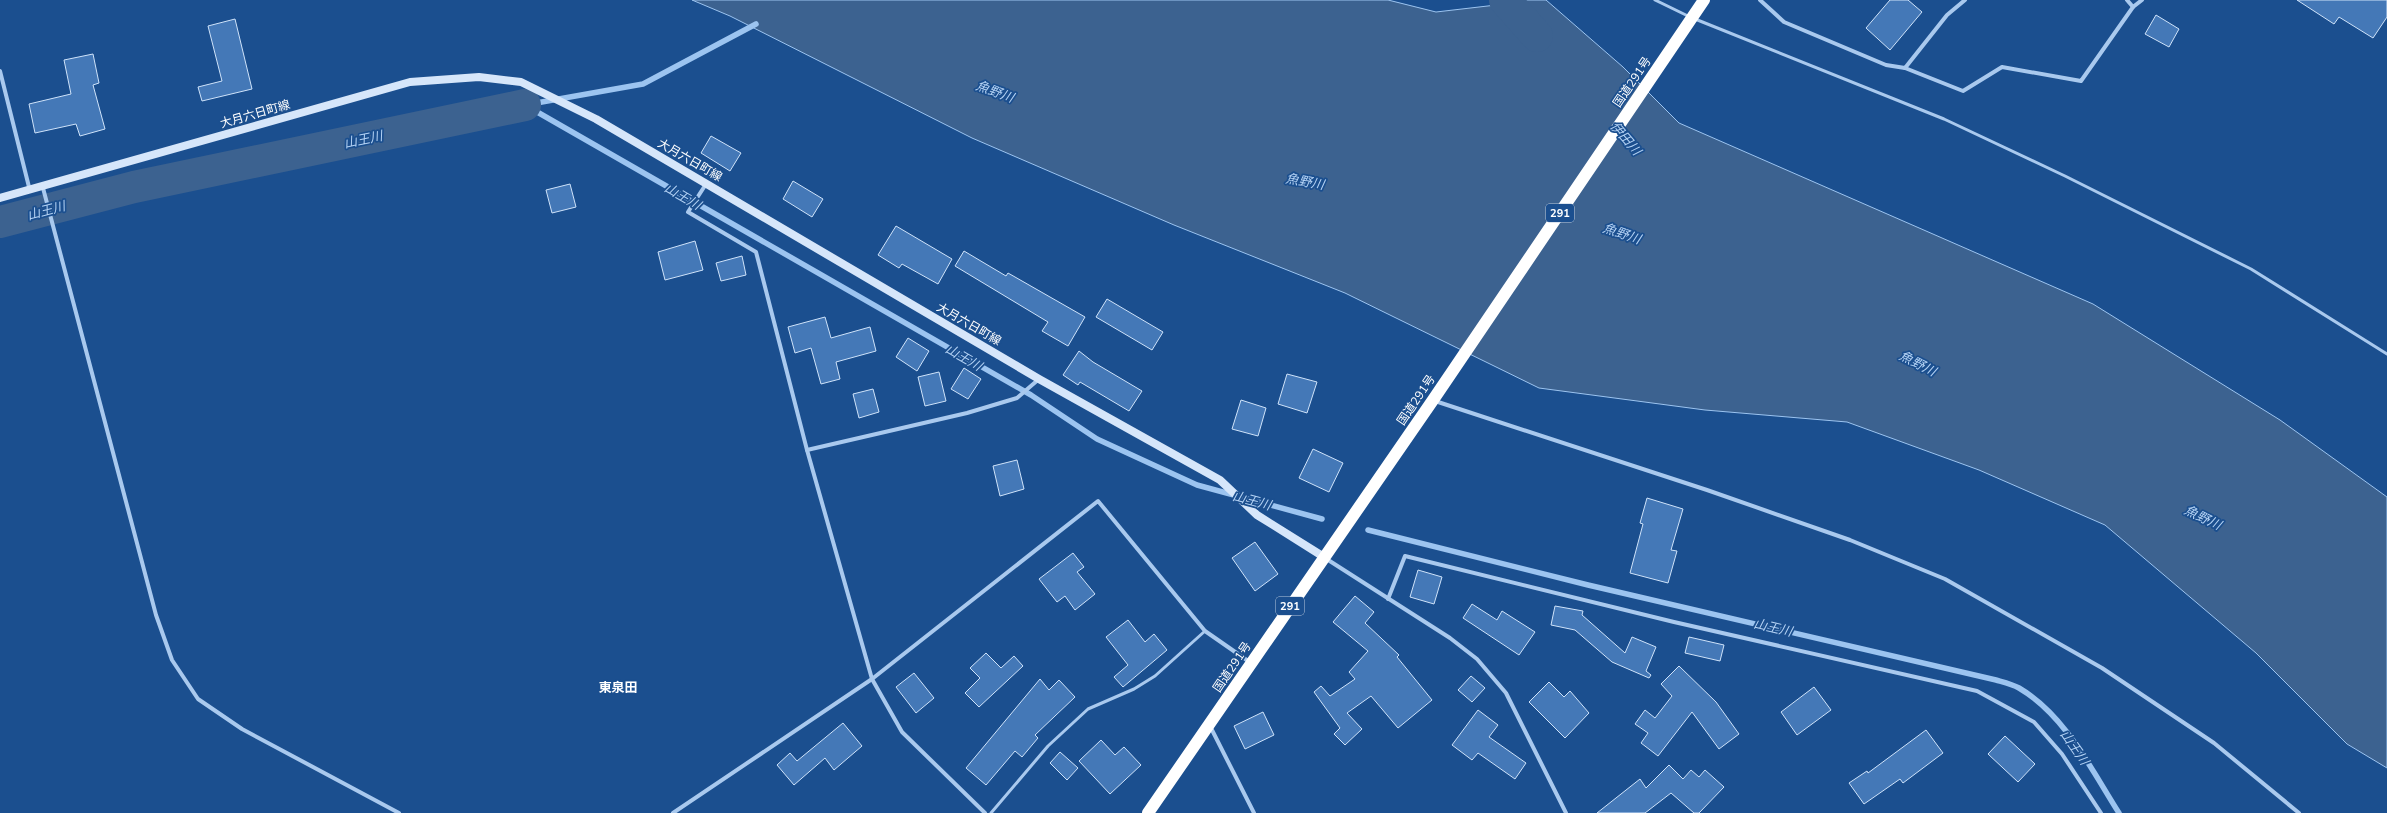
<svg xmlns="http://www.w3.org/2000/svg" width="2387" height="813" font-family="'Nunito Sans','Noto Sans JP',sans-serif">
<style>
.water{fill:#3c6290;stroke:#9cc4f0}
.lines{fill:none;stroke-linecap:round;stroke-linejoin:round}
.stream{stroke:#9cc4f0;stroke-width:5.5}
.river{stroke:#3c6290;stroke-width:32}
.building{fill:#4478b7;stroke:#cfe3fa}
.lane{stroke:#a9c9ee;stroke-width:3}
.street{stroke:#a9c9ee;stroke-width:4}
.secondary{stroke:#d6e6fa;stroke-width:8}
.highway{stroke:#fff;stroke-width:12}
.labels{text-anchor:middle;stroke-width:3.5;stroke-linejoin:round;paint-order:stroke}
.shield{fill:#1b4f8f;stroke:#bbcadd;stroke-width:1}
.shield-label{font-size:11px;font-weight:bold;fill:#fff}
.street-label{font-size:12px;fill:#fff;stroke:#1b4f8f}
.water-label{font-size:13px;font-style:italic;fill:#b5d3f5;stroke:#1b4f8f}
.neighbourhood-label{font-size:13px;font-weight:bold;fill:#fff;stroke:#1b4f8f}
</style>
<rect width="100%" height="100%" fill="#1b4f8f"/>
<path class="water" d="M692 0H1388L1436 12 1522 2 1521 0H1546L1623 67 1679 123 2093 304 2280 420 2387 497V768L2347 744 2256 653 2105 525 1979 470 1847 422 1705 410 1539 388 1345 293 1174 225 972 138 730 16Z"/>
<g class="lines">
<g class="stream">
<path d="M525 105 1031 395 1097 439 1197 485 1322 519"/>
<path d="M525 105 643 84 756 24"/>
<path d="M1368 530 1588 585 1996 680C2003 682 2012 684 2019 688 2065 715 2091 769 2119 813"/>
</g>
<g class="river">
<path d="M1505 0 1537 36"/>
<path d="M0 222 134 187 525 105"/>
</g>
</g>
<g class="building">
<path d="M1890 0H1908L1922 12 1890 50 1866 28Z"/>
<path d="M2297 0H2387V17L2373 38 2339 17 2334 24Z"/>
<path d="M2156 15 2179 29 2169 47 2145 34Z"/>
<path d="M235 19 252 89 202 101 198 87 222 81 208 26Z"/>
<path d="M93 54 99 83 93 85 105 129 80 136 76 124 35 133 29 104 71 94 64 60Z"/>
<path d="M711 136 741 153 730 171 701 153Z"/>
<path d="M793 181 823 199 812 217 783 199Z"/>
<path d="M570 184 576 207 552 213 546 190Z"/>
<path d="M896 226 952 259 938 284 902 264 899 268 878 255Z"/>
<path d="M695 241 703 270 665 280 658 252Z"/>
<path d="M964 251 1006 276 1008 273 1085 317 1068 346 1042 331 1048 322 955 266Z"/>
<path d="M742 256 746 275 721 281 716 263Z"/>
<path d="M1107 299 1163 332 1152 350 1096 317Z"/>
<path d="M825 317 831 338 870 327 876 351 836 362 840 379 821 384 811 348 795 353 788 327Z"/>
<path d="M908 338 929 351 917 371 896 357Z"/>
<path d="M1079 351 1093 362 1142 391 1129 411 1080 382 1078 385 1063 375Z"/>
<path d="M964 368 981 379 968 399 951 389Z"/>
<path d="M939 372 946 401 925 406 918 377Z"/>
<path d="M1287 374 1317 382 1307 413 1278 404Z"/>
<path d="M873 389 879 412 859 418 853 394Z"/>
<path d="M1241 400 1266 408 1258 436 1232 429Z"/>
<path d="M1313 449 1343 463 1329 492 1299 478Z"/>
<path d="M1017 460 1024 489 1000 496 993 466Z"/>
<path d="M1647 498 1683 509 1671 550 1677 551 1668 583 1630 573 1643 524 1640 523Z"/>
<path d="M1255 542 1278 574 1255 591 1232 558Z"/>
<path d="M1073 553 1084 567 1077 572 1095 594 1075 610 1065 596 1057 602 1039 579Z"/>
<path d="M1418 570 1442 577 1434 604 1410 597Z"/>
<path d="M1355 596 1374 612 1365 623 1399 655 1397 657 1432 700 1398 728 1371 696 1347 713 1362 729 1345 745 1334 734 1340 728 1314 692 1321 686 1330 696 1355 679 1349 672 1368 651 1333 622Z"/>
<path d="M1472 604 1497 620 1502 611 1535 632 1519 655 1463 618Z"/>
<path d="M1555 606 1583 611 1582 615 1625 653 1632 637 1656 647 1646 671 1651 675 1649 678 1612 662 1575 630 1551 625Z"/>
<path d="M1128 620 1145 642 1154 634 1167 650 1123 687 1114 677 1128 665 1106 637Z"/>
<path d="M1689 637 1724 645 1720 661 1685 653Z"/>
<path d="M986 653 1001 668 1014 656 1023 666 979 707 965 693 980 678 970 668Z"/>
<path d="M1679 666 1716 702 1739 734 1719 749 1692 712 1658 756 1641 743 1648 733 1635 724 1645 710 1655 718 1672 696 1661 684Z"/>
<path d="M914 673 934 698 916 713 896 687Z"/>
<path d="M1471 676 1485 688 1472 702 1458 690Z"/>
<path d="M1040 679 1049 690 1059 680 1075 697 1035 735 1038 738 1022 757 1015 751 986 785 966 768Z"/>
<path d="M1549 682 1564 697 1570 691 1589 713 1565 738 1529 702Z"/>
<path d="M1814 687 1831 710 1797 735 1781 712Z"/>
<path d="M1478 710 1498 725 1489 737 1526 763 1515 779 1478 753 1472 760 1452 745Z"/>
<path d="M1263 712 1274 735 1245 749 1234 726Z"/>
<path d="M843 723 862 746 834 770 825 758 794 785 777 765 790 753 797 761Z"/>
<path d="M1926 730 1943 753 1903 783 1900 779 1864 804 1849 783 1867 771 1868 773Z"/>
<path d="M2005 736 2035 764 2018 782 1988 754Z"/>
<path d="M1101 740 1115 755 1124 747 1141 765 1110 794 1079 761Z"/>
<path d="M1060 752 1078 768 1067 780 1050 763Z"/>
<path d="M1669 765 1683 779 1691 770 1699 777 1705 770 1724 787 1699 813H1694L1671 793 1645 813H1597L1640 779 1646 788Z"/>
</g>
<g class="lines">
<g class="lane">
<path d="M1655 0 1690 17"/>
<path d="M1695 19 1944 119 2065 176 2251 269 2387 354"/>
<path d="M991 813 1048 746 1088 709 1134 689 1155 676 1205 631"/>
</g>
<g class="street">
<path d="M1760 0 1784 22 1886 65 1905 68 1947 15 1965 0"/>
<path d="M2127 0 2133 7 2142 0"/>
<path d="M1905 68 1963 91 2002 67 2081 81 2133 7"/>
<path d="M0 71 30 191"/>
<path d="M706 184 688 212 756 252 807 450 872 679 902 732 985 813"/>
<path d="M43 188 156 615 172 660 198 699 242 729 399 813"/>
<path d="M1435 401 1707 490 1850 540 1945 579 2102 668 2214 743 2299 813"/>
<path d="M807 450 967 413 1017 398 1039 379"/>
<path d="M1325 558 1450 638 1477 659 1506 693 1566 813"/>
<path d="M1388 599 1405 556 1674 622 1977 691 2034 722 2062 754 2101 813"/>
<path d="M1210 726 1254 813"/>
<path d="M673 813 872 679 1098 501 1205 631 1251 663"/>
</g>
<path class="secondary" d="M0 198 410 82 479 77 521 82 596 119 1039 379 1220 480 1257 515 1324 557"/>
<path class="highway" d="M1148 813 1433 400 1704 0"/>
</g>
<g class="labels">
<g class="shield">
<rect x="1546" y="204" width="28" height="18" rx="3"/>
<rect x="1276" y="597" width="28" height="18" rx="3"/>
</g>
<g class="shield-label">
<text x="1560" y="217">291</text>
<text x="1290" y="610">291</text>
</g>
<g class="street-label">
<text transform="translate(1632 82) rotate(-56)" y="4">国道291号</text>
<text transform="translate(255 114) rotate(-16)" y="4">大月六日町線</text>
<text transform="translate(690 160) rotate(30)" y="4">大月六日町線</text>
<text transform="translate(969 324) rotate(30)" y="4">大月六日町線</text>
<text transform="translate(1416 400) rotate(-56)" y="4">国道291号</text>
<text transform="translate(1232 667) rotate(-56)" y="4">国道291号</text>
</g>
<g class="water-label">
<text transform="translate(995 91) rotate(20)" y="5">魚野川</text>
<text transform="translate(1626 138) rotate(49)" y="5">伊田川</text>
<text transform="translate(363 139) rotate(-12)" y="5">山王川</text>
<text transform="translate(1305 181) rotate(10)" y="5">魚野川</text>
<text transform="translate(683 196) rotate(30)" y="5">山王川</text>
<text transform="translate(46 210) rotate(-15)" y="5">山王川</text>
<text transform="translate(1622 233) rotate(19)" y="5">魚野川</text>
<text transform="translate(964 357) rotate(30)" y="5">山王川</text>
<text transform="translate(1918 363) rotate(27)" y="5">魚野川</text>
<text transform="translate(1252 500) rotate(15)" y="5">山王川</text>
<text transform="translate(2203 517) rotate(26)" y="5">魚野川</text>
<text transform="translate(1773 627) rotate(13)" y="5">山王川</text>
<text transform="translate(2075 747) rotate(55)" y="5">山王川</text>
</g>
<g class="neighbourhood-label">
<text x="618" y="692">東泉田</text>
</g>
</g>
</svg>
